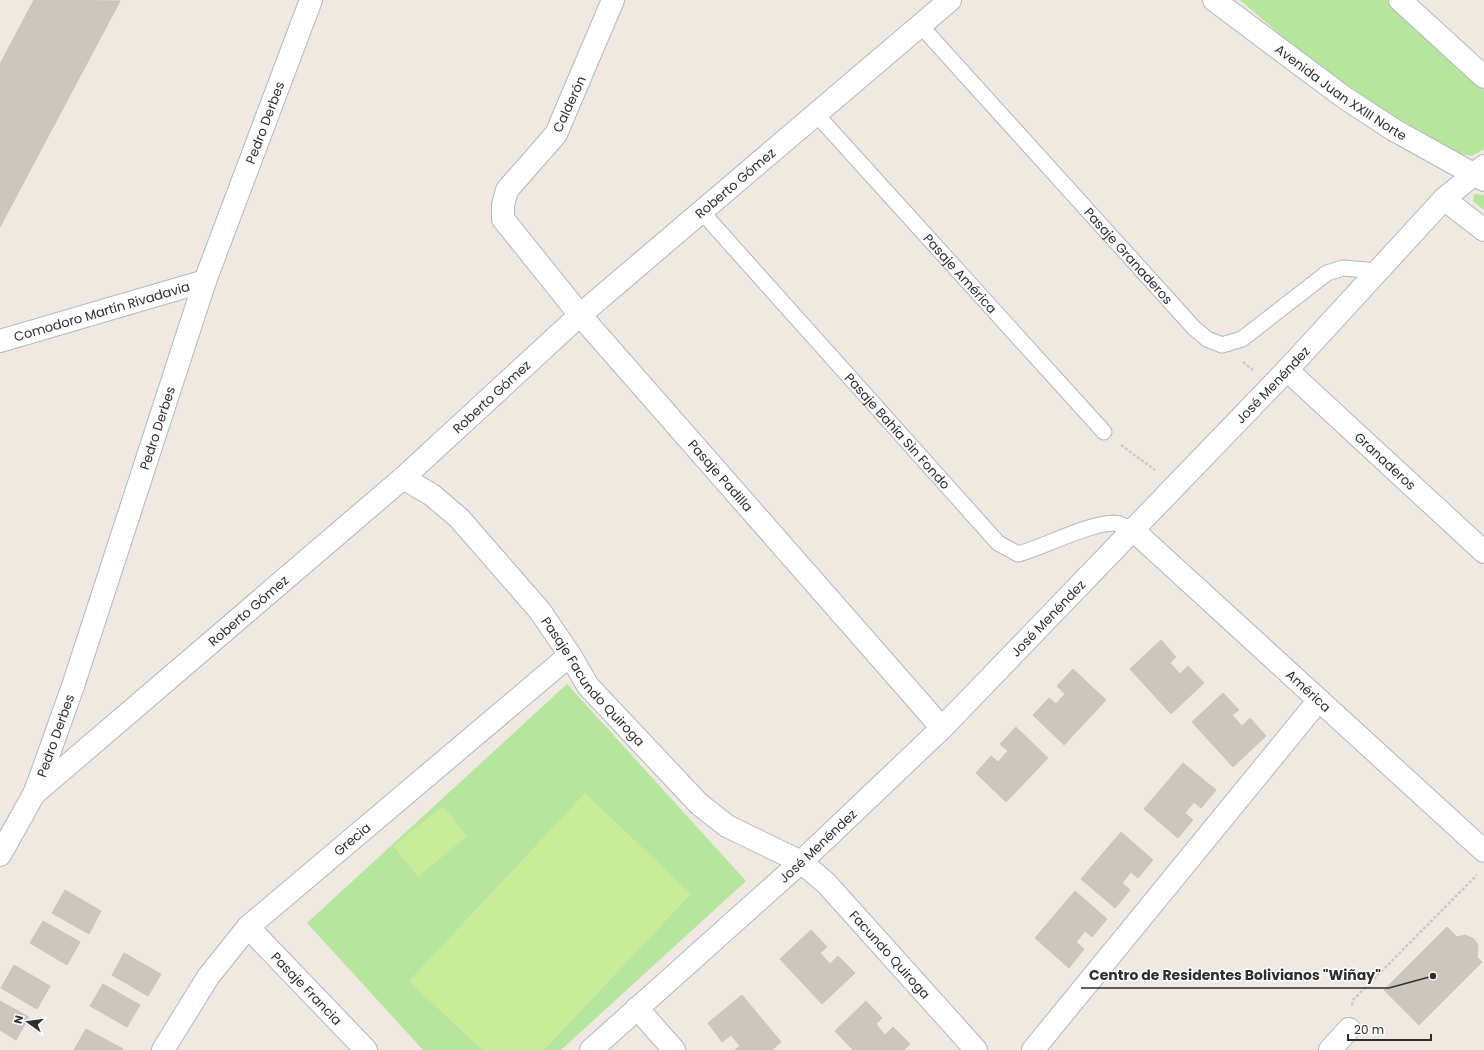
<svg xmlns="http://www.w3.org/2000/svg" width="1484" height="1050" font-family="Poppins,sans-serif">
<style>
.green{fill:#b6e59e}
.pitch{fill:#c9ec9a}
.building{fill:#cbc7bf;stroke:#cbc5ba}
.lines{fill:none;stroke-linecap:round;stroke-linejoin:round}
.service-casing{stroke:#b4b7c1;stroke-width:17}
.minor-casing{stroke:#b4b7c1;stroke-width:24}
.tertiary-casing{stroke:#b4b7c1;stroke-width:24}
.secondary-casing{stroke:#b4b7c1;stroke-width:24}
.path{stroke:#c9c9c9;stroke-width:2.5;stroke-dasharray:3 2;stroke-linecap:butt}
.service{stroke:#fff;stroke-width:15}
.minor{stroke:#fff;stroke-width:22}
.tertiary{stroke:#fff;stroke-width:22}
.secondary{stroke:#fff;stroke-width:22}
.labels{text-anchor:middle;stroke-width:3;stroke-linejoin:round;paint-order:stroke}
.street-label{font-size:13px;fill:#2e2e2e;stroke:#fff}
.leader{fill:none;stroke:#2e2e2e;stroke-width:1.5}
.callout-dot{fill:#2e2e2e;stroke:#fff;stroke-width:1.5}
.callout-label{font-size:14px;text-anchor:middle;font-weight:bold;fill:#2e2e2e;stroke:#fff;stroke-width:3;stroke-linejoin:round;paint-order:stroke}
</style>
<rect width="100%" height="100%" fill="#efe9e1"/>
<g class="green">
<path d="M1240 0H1387L1484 86V149L1472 156 1461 154 1392 115 1328 72 1297 49Z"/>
<path d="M1474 194 1484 195V210L1473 201Z"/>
<path d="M567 684 746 881 561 1050H423L307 923Z"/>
</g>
<g class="pitch">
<path d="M585 793 691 894 544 1050H482L409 981Z"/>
<path d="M443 806 467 836 418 877 393 846Z"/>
</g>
<g class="building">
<path d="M34 0 120 1 0 227V64Z"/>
<path d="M1161 640 1176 657 1170 663 1180 674 1188 666 1204 683 1171 714 1130 669Z"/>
<path d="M1073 669 1106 700 1064 745 1033 715 1049 698 1056 704 1065 694 1057 686Z"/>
<path d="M1223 693 1239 710 1232 715 1242 726 1250 718 1266 736 1233 767 1192 722Z"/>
<path d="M1016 727 1048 758 1006 802 976 773 991 756 998 762 1008 751 1000 744Z"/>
<path d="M1183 763 1216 790 1201 808 1194 802 1185 813 1193 820 1178 838 1144 809Z"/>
<path d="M1121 832 1153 860 1138 878 1131 872 1122 883 1130 890 1115 908 1081 879Z"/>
<path d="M65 890 101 911 89 934 52 913Z"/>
<path d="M1075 891 1107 919 1092 937 1085 931 1076 942 1084 949 1069 968 1035 938Z"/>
<path d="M43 921 80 942 67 965 30 943Z"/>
<path d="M1447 927 1457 937 1465 935 1474 939 1478 945 1477 957 1482 962 1419 1025 1384 990Z"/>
<path d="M811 930 827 947 820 953 830 964 838 956 855 973 822 1004 780 959Z"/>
<path d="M124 953 161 974 148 996 112 975Z"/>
<path d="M14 965 50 986 37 1009 1 988Z"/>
<path d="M103 984 140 1005 127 1027 90 1006Z"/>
<path d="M742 995 781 1042 772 1050H735L740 1046 731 1035 722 1042 708 1023Z"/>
<path d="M0 1001 29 1017 16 1040 0 1030Z"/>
<path d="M866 1001 882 1018 876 1024 885 1035 893 1027 910 1044 904 1050H853L835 1031Z"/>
<path d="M86 1029 123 1049 122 1050H74Z"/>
</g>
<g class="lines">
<g class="service-casing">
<g id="service">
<path id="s1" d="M920 25 1194 328 1207 339 1222 345 1242 339 1327 273 1343 268 1378 271"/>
<path id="s2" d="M816 114 1104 432"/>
<path id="s3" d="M701 211 998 543 1018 554C1042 548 1099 518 1119 524 1123 525 1128 528 1133 530"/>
</g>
</g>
<g class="minor-casing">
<g id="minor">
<path id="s4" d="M613 0 556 134 507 190 503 205V219L580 315 942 728"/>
<path d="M1444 199 1484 230"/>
<path id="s5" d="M0 341 205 281"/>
<path id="s6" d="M1287 370 1484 552"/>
<path id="s7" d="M403 478 432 495 459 518 540 611 570 655 588 686 699 804 727 826 801 862 826 883 976 1050"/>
<path id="s8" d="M1133 530 1484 851"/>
<path id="s9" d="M34 794 403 478 580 315 950 0"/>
<path id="s10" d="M248 927 366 1050"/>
<path d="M637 1008 674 1050"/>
<path id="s11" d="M163 1050 208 977 248 927 570 655"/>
<path id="s12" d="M591 1050 801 862 942 728 1287 370 1444 199 1484 166"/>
<path d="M1033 1050 1319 700"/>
<path d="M1330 1050 1349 1029"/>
</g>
</g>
<g class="tertiary-casing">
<g id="tertiary">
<path id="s13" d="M1214 0 1345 98 1394 130 1484 180"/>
<path d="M1400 0 1484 77"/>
</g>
</g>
<g class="secondary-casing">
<g id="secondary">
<path id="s14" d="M0 855 34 794 43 770 73 686 205 281 311 0"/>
</g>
</g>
<g class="path">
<path d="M1243 362 1253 370"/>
<path d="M1121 445 1155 470"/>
<path d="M1352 1005 1353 1000 1477 875"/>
</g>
<use href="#service" class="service"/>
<use href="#minor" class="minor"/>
<use href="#tertiary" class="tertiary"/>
<use href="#secondary" class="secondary"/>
</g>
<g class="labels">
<g class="street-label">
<text dy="5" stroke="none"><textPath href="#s13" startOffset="157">Avenida Juan XXIII Norte</textPath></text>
<text transform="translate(569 104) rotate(-65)" y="5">Calderón</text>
<text dy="5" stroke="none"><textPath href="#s14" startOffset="780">Pedro Derbes</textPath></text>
<text dy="5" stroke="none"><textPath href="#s9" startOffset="930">Roberto Gómez</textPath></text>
<text dy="5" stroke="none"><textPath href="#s1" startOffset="311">Pasaje Granaderos</textPath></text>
<text dy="5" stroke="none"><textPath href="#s2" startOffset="215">Pasaje América</textPath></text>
<text dy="5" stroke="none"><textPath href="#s5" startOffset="106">Comodoro Martín Rivadavia</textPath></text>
<text dy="5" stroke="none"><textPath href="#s12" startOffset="953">José Menéndez</textPath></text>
<text dy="5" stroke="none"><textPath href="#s9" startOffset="606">Roberto Gómez</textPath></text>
<text dy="5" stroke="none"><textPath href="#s14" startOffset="456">Pedro Derbes</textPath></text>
<text dy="5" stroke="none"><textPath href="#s3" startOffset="295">Pasaje Bahía Sin Fondo</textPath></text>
<text dy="5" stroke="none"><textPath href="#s6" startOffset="134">Granaderos</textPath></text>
<text dy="5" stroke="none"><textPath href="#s4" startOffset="586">Pasaje Padilla</textPath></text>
<text dy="5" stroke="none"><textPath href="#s9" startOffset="282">Roberto Gómez</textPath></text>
<text dy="5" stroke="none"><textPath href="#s12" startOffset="629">José Menéndez</textPath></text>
<text dy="5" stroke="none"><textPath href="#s7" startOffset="281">Pasaje Facundo Quiroga</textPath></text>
<text dy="5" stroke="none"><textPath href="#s8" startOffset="238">América</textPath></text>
<text dy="5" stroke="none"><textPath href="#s14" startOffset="132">Pedro Derbes</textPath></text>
<text dy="5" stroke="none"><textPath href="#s11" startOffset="286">Grecia</textPath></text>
<text dy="5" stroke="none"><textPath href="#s12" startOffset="305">José Menéndez</textPath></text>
<text dy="5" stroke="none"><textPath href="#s7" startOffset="690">Facundo Quiroga</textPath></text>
<text dy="5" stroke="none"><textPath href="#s10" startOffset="85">Pasaje Francia</textPath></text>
</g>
</g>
<path class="leader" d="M1433 976L1389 988H1081"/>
<circle class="callout-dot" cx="1433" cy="976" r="4"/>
<g class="callout-label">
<text x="1235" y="980">Centro de Residentes Bolivianos "Wiñay"</text>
</g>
<g transform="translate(28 1022) rotate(284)" stroke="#ffffff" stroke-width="3" paint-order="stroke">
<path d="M0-3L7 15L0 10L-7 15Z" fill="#2e2e2e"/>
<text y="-6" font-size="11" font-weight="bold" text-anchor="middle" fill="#2e2e2e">N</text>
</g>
<path d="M1348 1034v6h83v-6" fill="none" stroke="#2e2e2e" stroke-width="2"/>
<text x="1354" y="1034" font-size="12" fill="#2e2e2e" stroke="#ffffff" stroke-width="3" paint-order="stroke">20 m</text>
</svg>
